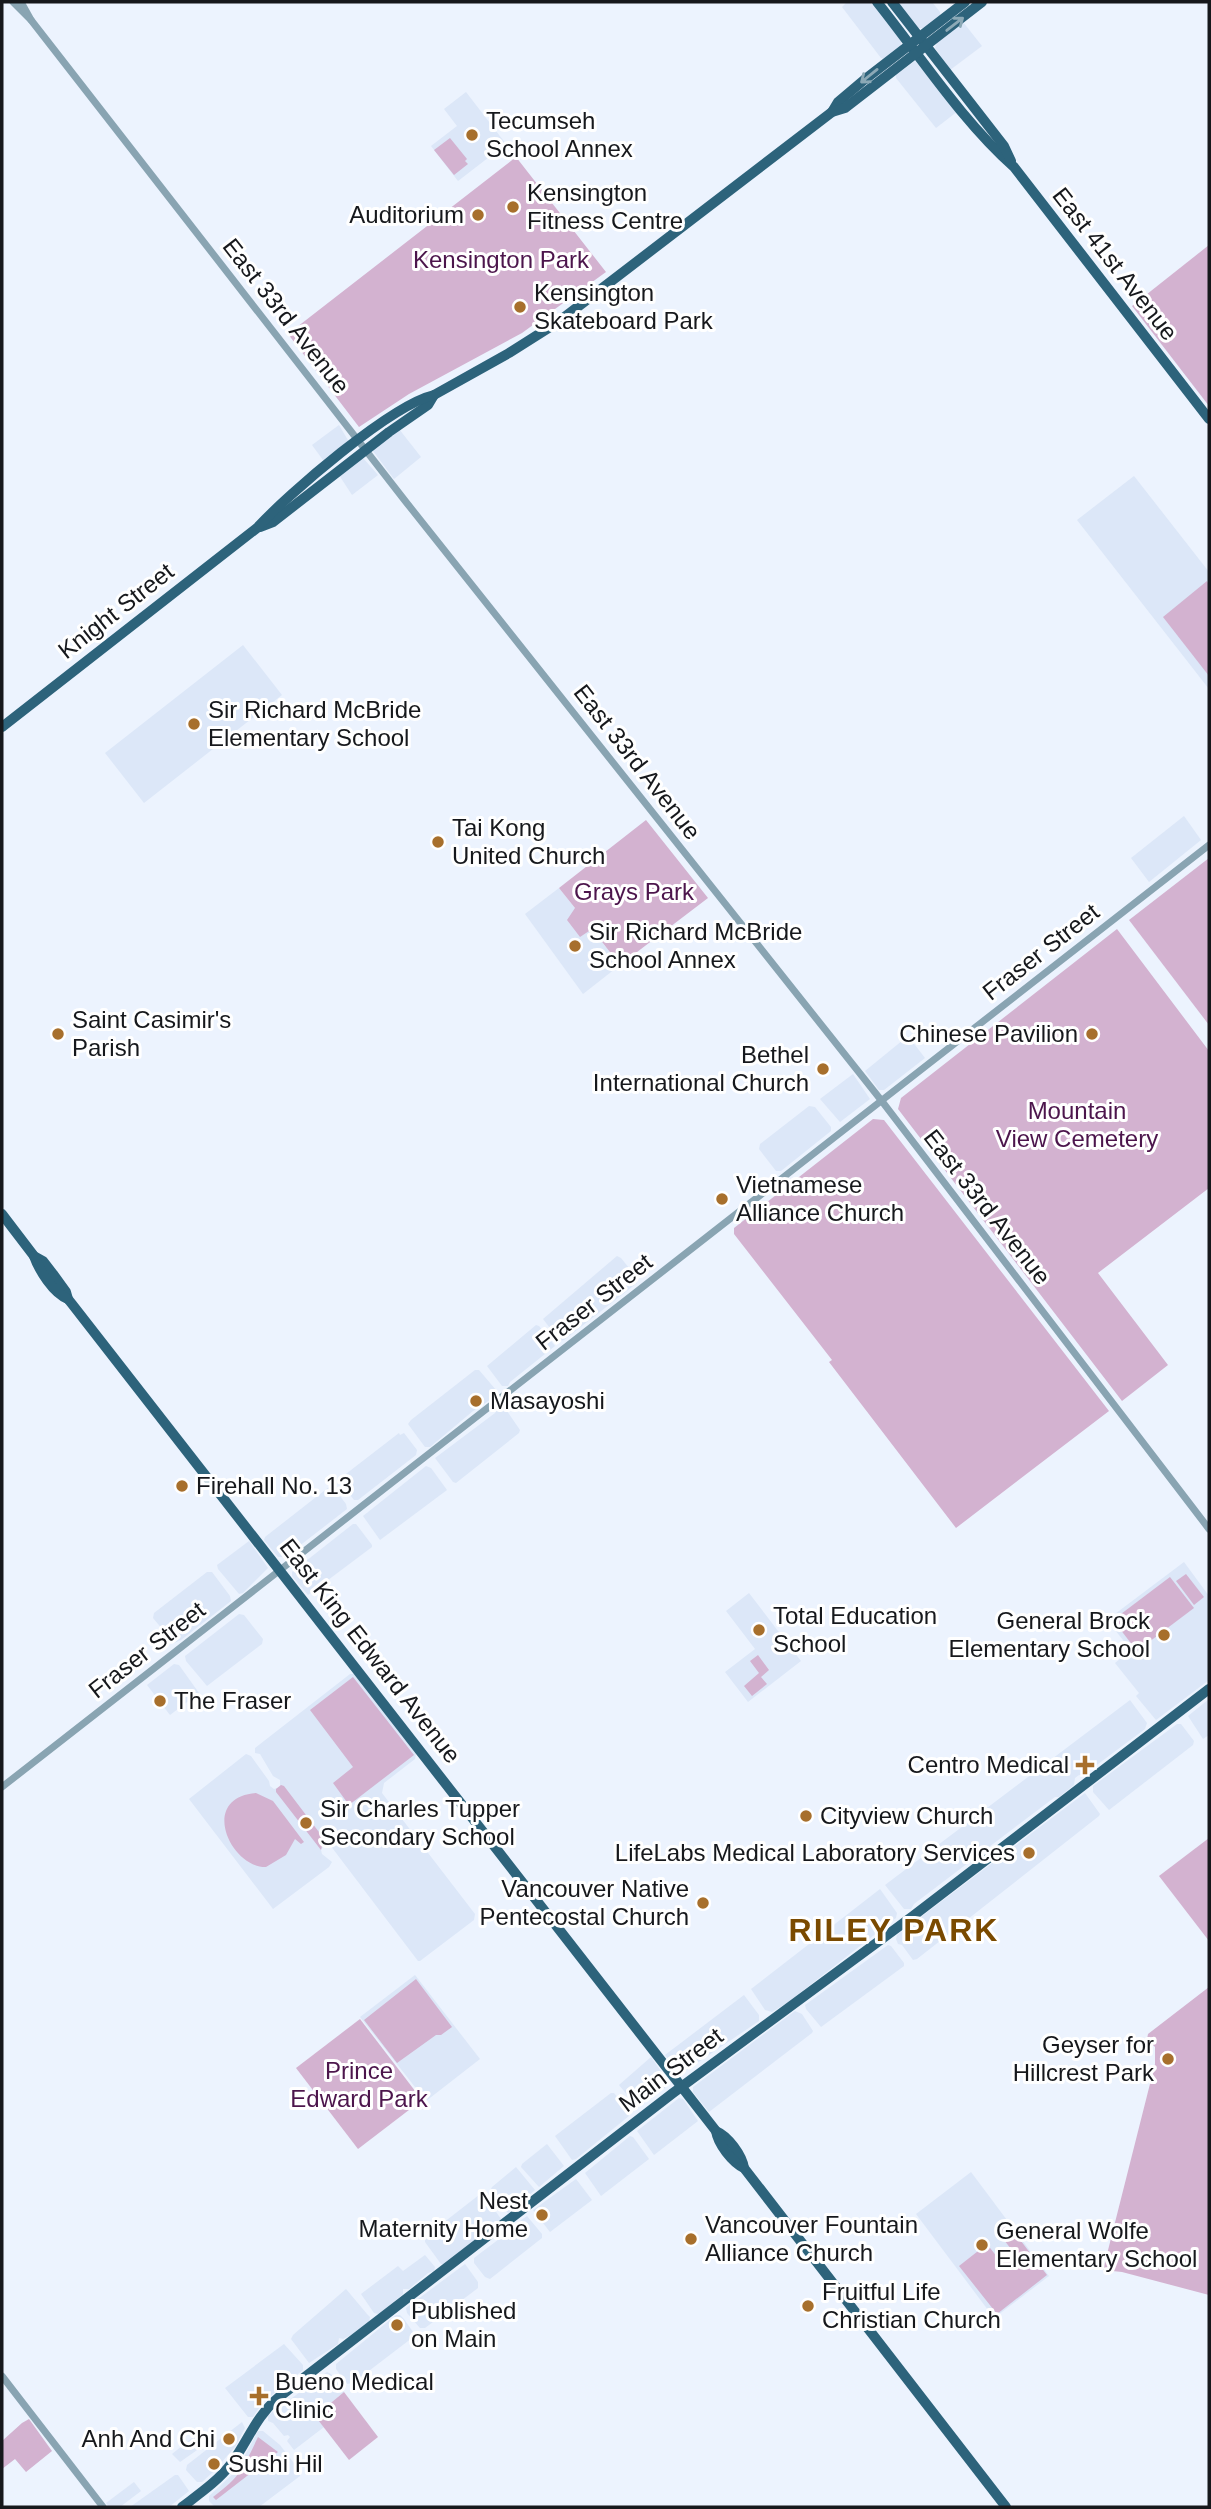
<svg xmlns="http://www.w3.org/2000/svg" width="1211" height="2509" font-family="Arial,sans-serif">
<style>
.built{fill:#dce7f8}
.green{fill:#d3b2d0}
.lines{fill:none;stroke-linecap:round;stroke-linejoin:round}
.minor{stroke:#89a4b2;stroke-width:7}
.major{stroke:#2d637b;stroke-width:10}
.oneway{stroke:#8ca9b6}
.poi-dot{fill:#a76f2c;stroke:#fff;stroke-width:2.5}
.labels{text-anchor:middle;stroke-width:6;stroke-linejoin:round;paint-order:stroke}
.poi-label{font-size:24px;fill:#16181c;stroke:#fff;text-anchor:start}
.park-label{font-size:24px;fill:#4c154c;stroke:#fff}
.street-label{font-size:24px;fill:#16181c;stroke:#fff}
.district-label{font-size:32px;font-weight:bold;letter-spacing:2px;fill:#7a4a00;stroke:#fff}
</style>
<rect width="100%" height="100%" fill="#ecf3fe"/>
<g class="built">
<path d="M847 2H872L901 39V46L884 59 881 58 842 7Z"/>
<path d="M897 2H932L940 12V16L924 28H918Z"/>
<path d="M963 22 982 46 950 70 935 48 937 43Z"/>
<path d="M915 61 958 111 936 128 896 78V75Z"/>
<path d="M466 92 506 144 458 181 431 146 457 126 444 109Z"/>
<path d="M339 425 349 442 326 461 323 460 312 445Z"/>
<path d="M399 429 421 457 394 479 373 451V448Z"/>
<path d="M363 458 378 475 352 495 339 475Z"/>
<path d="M1134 476 1209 572V689L1077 520Z"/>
<path d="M243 645 282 695 144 803 105 753Z"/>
<path d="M1184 816 1201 840 1149 882 1131 858Z"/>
<path d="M559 888 620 965 583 994 525 914Z"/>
<path d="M908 1036 925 1058 884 1090H879L865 1071Z"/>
<path d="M853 1074 870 1099 840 1122 820 1099Z"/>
<path d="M809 1106 815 1107 831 1127V1131L781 1171H776L759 1149 760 1144Z"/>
<path d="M617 1256 621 1258 637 1278V1283L564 1340 560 1341 543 1319Z"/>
<path d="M536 1325 539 1326 555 1346 510 1382 508 1386H502L487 1366Z"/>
<path d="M475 1370H479L496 1390V1396L473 1411 430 1447H425L408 1424 411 1420Z"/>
<path d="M499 1407 507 1411 520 1430 519 1433 456 1483 453 1482 435 1458 495 1413Z"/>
<path d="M399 1433 400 1435 404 1433 417 1450 416 1455 358 1500H354L341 1483 342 1477Z"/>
<path d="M426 1466 431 1468 447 1490 380 1540 363 1516Z"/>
<path d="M329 1487H333L346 1504 347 1509 285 1557H278L264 1540 265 1537Z"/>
<path d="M353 1524H356L372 1545V1547L308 1595 292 1576V1572Z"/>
<path d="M249 1541 268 1568 243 1593 239 1594 218 1569 217 1565Z"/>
<path d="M1184 1562 1209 1596V1680L1156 1720 1136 1696 1139 1693 1115 1663 1131 1650 1107 1620Z"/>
<path d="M207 1572H212L230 1596 231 1601 181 1640 174 1643 153 1618 154 1613Z"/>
<path d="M749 1593 801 1661 748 1702 725 1672 755 1649 726 1611Z"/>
<path d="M239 1614 244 1615 263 1639 262 1644 207 1686 186 1661 185 1656Z"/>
<path d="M174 1664 179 1665 199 1693 170 1715 147 1685Z"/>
<path d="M350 1674H354L416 1753 415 1759 384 1783 382 1793 475 1914 474 1920 420 1961H418L330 1845H324L321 1850 322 1854 332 1862 329 1867 273 1909 189 1799 246 1754 251 1756 269 1781 270 1786 274 1789 280 1787V1780L273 1776 260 1754 255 1753V1748Z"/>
<path d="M1209 1699V1735L1203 1739 1188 1716Z"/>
<path d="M1130 1700 1147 1723 1145 1729 1090 1770 1085 1776 1079 1775 1075 1778 1074 1785 1059 1797H1055L914 1904 911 1909H904L885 1885Z"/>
<path d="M1177 1724H1181L1194 1741 1193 1745 1109 1810 1093 1792V1786Z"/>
<path d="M1085 1793 1100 1814 1099 1816 917 1959 913 1960 902 1945 898 1944 896 1939 897 1935Z"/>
<path d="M880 1889 897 1913 896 1918 787 2003 772 2012 765 2010 751 1989Z"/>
<path d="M888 1945 891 1946 904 1963V1966L821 2027 806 2009 805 2005Z"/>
<path d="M415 1975 480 2059 426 2101 360 2017Z"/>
<path d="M744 1995 759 2015V2021L681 2074 665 2055Z"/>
<path d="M795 2011 802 2014 813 2031 812 2033 709 2112 693 2092V2087Z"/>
<path d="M651 2057 670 2084 638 2108 619 2085Z"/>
<path d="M611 2093H614L629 2112V2116L576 2159 572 2160 555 2136Z"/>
<path d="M679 2098 683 2099 698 2121 654 2155 637 2131Z"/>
<path d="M630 2136 633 2137 649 2159 601 2196 585 2173Z"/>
<path d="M547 2144 564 2166 539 2187 521 2167 522 2164Z"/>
<path d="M516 2167 535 2190 508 2213 490 2191 492 2187Z"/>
<path d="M971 2172 1049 2276 994 2318 916 2214Z"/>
<path d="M576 2179 592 2200 550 2232 533 2210Z"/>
<path d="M479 2195 485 2196 501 2219 444 2264H441L425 2242V2237Z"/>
<path d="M527 2216 542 2234V2238L490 2279 485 2277 474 2263V2258L503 2236 505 2231Z"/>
<path d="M425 2255 435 2267 434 2271 428 2273 409 2289H403V2294L383 2311 378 2314 374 2313 361 2294 398 2266 403 2271Z"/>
<path d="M465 2264 478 2282V2288L425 2328H420L407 2313 406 2308Z"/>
<path d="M346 2289 367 2314 370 2317 369 2322 353 2334 343 2339 339 2338 338 2344 309 2363 291 2339 293 2335Z"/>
<path d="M396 2315H400L404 2319 413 2332 412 2338 353 2383 347 2384 336 2369V2364Z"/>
<path d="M284 2344 303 2365V2370L263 2402 253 2417H248L225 2388Z"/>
<path d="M327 2372 331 2374 344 2392 316 2415 324 2427 294 2450 287 2441 290 2437 288 2435 284 2436 273 2423 268 2421V2416L284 2401H288Z"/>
<path d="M242 2422 245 2428 235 2447 213 2472 202 2482H197L186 2470 187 2465Z"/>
<path d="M202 2430 210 2441 180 2462 172 2454Z"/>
<path d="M258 2431H263L280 2445 300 2471V2476L259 2507H215L209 2501V2496L237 2470Z"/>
<path d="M175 2475H178L189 2491 169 2507H130Z"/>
<path d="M134 2482 141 2491 120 2507H109L106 2503Z"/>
</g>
<g class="green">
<path d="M450 138 467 159 465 161 468 164 454 175 434 150Z"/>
<path d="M516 157 606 272 522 333 409 394 359 427 288 334Z"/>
<path d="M1209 245V406L1132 306Z"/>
<path d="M1207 581 1209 585V676L1163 617Z"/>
<path d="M646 820 708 898 620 965 592 929 580 937 567 920 575 908 559 888Z"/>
<path d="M1209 858V1025L1129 920Z"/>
<path d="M1117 929 1209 1051V1188L1098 1273 1168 1365 1122 1401 898 1109 901 1098Z"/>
<path d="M873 1119 884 1120 1109 1411 956 1528 829 1362 832 1360 734 1234V1228Z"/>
<path d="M1186 1574 1204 1597 1194 1605 1176 1581Z"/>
<path d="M1170 1577 1194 1608 1137 1651 1113 1620Z"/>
<path d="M758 1655 769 1670 761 1677 767 1684 752 1696 744 1686 759 1673 750 1661Z"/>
<path d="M353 1677 414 1755 349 1805 333 1783 353 1767 310 1710Z"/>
<path d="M281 1785 284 1786 328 1844 322 1846 321 1850 276 1792V1789Z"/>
<path d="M256 1793 273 1801 304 1842 301 1844 295 1839 286 1855 266 1867C231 1868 198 1798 256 1793Z"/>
<path d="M1209 1838V1941L1159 1876Z"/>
<path d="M416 1979 452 2027 441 2035H436L397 2063 364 2020Z"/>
<path d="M1209 1987V2295L1122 2272 1103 2270 1155 2064V2047L1147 2039 1148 2034Z"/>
<path d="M360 2019 422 2100 358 2149 296 2068Z"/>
<path d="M1008 2224 1047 2275 997 2314 959 2266 987 2244 1001 2262 1014 2253 998 2232Z"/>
<path d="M344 2392 378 2437 349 2460 315 2416Z"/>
<path d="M29 2419 52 2451 26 2472 15 2459 2 2469V2441L22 2423Z"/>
<path d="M258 2437 278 2452 216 2500 213 2497C242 2475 243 2468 258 2437Z"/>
</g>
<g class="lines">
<g class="minor">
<path d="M13 2 31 20"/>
<path d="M21 2 31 20 406 502 881 1100 1209 1529"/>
<path d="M2 1787 1209 845"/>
<path d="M2 2376 103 2507"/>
</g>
<g class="major">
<path d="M877 2C920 56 963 122 1014 167L1209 419"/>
<path d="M892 2 1004 146 1011 161"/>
<path d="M832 112 838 102 864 80 965 2"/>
<path d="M260 527 273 522 389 432 428 405 434 395"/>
<path d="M2 727 257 528C288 494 391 405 434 395L509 353 558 322 832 112 845 108 982 2"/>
<path d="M2 1214 34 1256 43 1261 53 1274 66 1292 68 1299 72 1304 716 2131C728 2136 742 2155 744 2168"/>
<path d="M34 1256C39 1270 53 1293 68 1299"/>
<path d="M716 2131C718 2144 732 2162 744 2168L1006 2507"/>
<path d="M182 2507C199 2494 218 2481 231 2464 249 2440 255 2417 279 2397L673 2093 913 1916 1209 1689"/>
</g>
</g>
<defs><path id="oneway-shaft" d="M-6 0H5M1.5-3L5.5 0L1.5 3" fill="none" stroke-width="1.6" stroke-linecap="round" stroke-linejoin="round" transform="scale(1.75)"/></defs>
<g class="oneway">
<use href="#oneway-shaft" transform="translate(955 24) rotate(-38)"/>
<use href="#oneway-shaft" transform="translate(869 76) rotate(141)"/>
</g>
<g class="poi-dot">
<circle cx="472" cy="135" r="7"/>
<circle cx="513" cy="207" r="7"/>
<circle cx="478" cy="215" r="7"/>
<circle cx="520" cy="307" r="7"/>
<circle cx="194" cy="724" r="7"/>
<circle cx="438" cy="842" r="7"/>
<circle cx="575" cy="946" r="7"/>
<circle cx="58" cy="1034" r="7"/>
<circle cx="1092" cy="1034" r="7"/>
<circle cx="823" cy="1069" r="7"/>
<circle cx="722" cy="1199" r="7"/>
<circle cx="476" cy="1401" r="7"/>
<circle cx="182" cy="1486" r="7"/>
<circle cx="759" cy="1630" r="7"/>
<circle cx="1164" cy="1635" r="7"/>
<circle cx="160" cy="1701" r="7"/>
<path d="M1081.5 1754.5h7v7h7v7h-7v7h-7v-7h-7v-7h7z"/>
<circle cx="806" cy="1816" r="7"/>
<circle cx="306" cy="1823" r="7"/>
<circle cx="1029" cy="1853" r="7"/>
<circle cx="703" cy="1903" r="7"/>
<circle cx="1168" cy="2059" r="7"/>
<circle cx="542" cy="2215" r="7"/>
<circle cx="691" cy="2239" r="7"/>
<circle cx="982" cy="2245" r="7"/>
<circle cx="808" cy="2306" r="7"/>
<circle cx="397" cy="2325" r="7"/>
<path d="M255.5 2385.5h7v7h7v7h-7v7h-7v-7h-7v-7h7z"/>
<circle cx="229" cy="2439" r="7"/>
<circle cx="214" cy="2464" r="7"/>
</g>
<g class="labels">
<g class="poi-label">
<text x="486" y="129">Tecumseh<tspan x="486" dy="28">School Annex</tspan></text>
<text x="527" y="201">Kensington<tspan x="527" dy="28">Fitness Centre</tspan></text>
<text x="464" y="223" text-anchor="end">Auditorium</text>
<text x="534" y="301">Kensington<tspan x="534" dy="28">Skateboard Park</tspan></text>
<text x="208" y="718">Sir Richard McBride<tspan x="208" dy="28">Elementary School</tspan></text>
<text x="452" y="836">Tai Kong<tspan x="452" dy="28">United Church</tspan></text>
<text x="589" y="940">Sir Richard McBride<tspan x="589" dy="28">School Annex</tspan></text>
<text x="72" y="1028">Saint Casimir's<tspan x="72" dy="28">Parish</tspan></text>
<text x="1078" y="1042" text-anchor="end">Chinese Pavilion</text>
<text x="809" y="1063" text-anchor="end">Bethel<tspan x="809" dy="28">International Church</tspan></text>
<text x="736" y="1193">Vietnamese<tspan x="736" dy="28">Alliance Church</tspan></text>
<text x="490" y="1409">Masayoshi</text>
<text x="196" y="1494">Firehall No. 13</text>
<text x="773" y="1624">Total Education<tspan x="773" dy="28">School</tspan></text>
<text x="1150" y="1629" text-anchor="end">General Brock<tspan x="1150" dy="28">Elementary School</tspan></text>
<text x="174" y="1709">The Fraser</text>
<text x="1069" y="1773" text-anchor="end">Centro Medical</text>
<text x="320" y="1817">Sir Charles Tupper<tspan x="320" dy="28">Secondary School</tspan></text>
<text x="820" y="1824">Cityview Church</text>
<text x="1015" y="1861" text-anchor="end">LifeLabs Medical Laboratory Services</text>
<text x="689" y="1897" text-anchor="end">Vancouver Native<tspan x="689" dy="28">Pentecostal Church</tspan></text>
<text x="1154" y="2053" text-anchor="end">Geyser for<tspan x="1154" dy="28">Hillcrest Park</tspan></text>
<text x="528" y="2209" text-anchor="end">Nest<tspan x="528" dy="28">Maternity Home</tspan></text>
<text x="705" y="2233">Vancouver Fountain<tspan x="705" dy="28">Alliance Church</tspan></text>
<text x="996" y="2239">General Wolfe<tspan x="996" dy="28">Elementary School</tspan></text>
<text x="822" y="2300">Fruitful Life<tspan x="822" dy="28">Christian Church</tspan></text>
<text x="411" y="2319">Published<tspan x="411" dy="28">on Main</tspan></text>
<text x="275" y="2390">Bueno Medical<tspan x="275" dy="28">Clinic</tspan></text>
<text x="215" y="2447" text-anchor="end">Anh And Chi</text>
<text x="228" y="2472">Sushi Hil</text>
</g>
<g class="park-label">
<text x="501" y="268">Kensington Park</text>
<text x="634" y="900">Grays Park</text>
<text x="1077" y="1119">Mountain<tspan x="1077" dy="28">View Cemetery</tspan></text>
<text x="359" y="2079">Prince<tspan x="359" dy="28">Edward Park</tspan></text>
</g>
<g class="street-label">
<text transform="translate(1115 264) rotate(52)" y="8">East 41st Avenue</text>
<text transform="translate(286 316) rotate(52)" y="8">East 33rd Avenue</text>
<text transform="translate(116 611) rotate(-38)" y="8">Knight Street</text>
<text transform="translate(637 762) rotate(52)" y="8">East 33rd Avenue</text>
<text transform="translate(1041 952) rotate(-38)" y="8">Fraser Street</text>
<text transform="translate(987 1207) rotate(52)" y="8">East 33rd Avenue</text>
<text transform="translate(594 1302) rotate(-38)" y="8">Fraser Street</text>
<text transform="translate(147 1650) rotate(-38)" y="8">Fraser Street</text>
<text transform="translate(370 1651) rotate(52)" y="8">East King Edward Avenue</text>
<text transform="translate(671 2070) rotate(-37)" y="8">Main Street</text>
</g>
<g class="district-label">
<text x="894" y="1941">RILEY PARK</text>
</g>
</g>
<rect width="1211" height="2509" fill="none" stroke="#16181c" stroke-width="7"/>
</svg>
